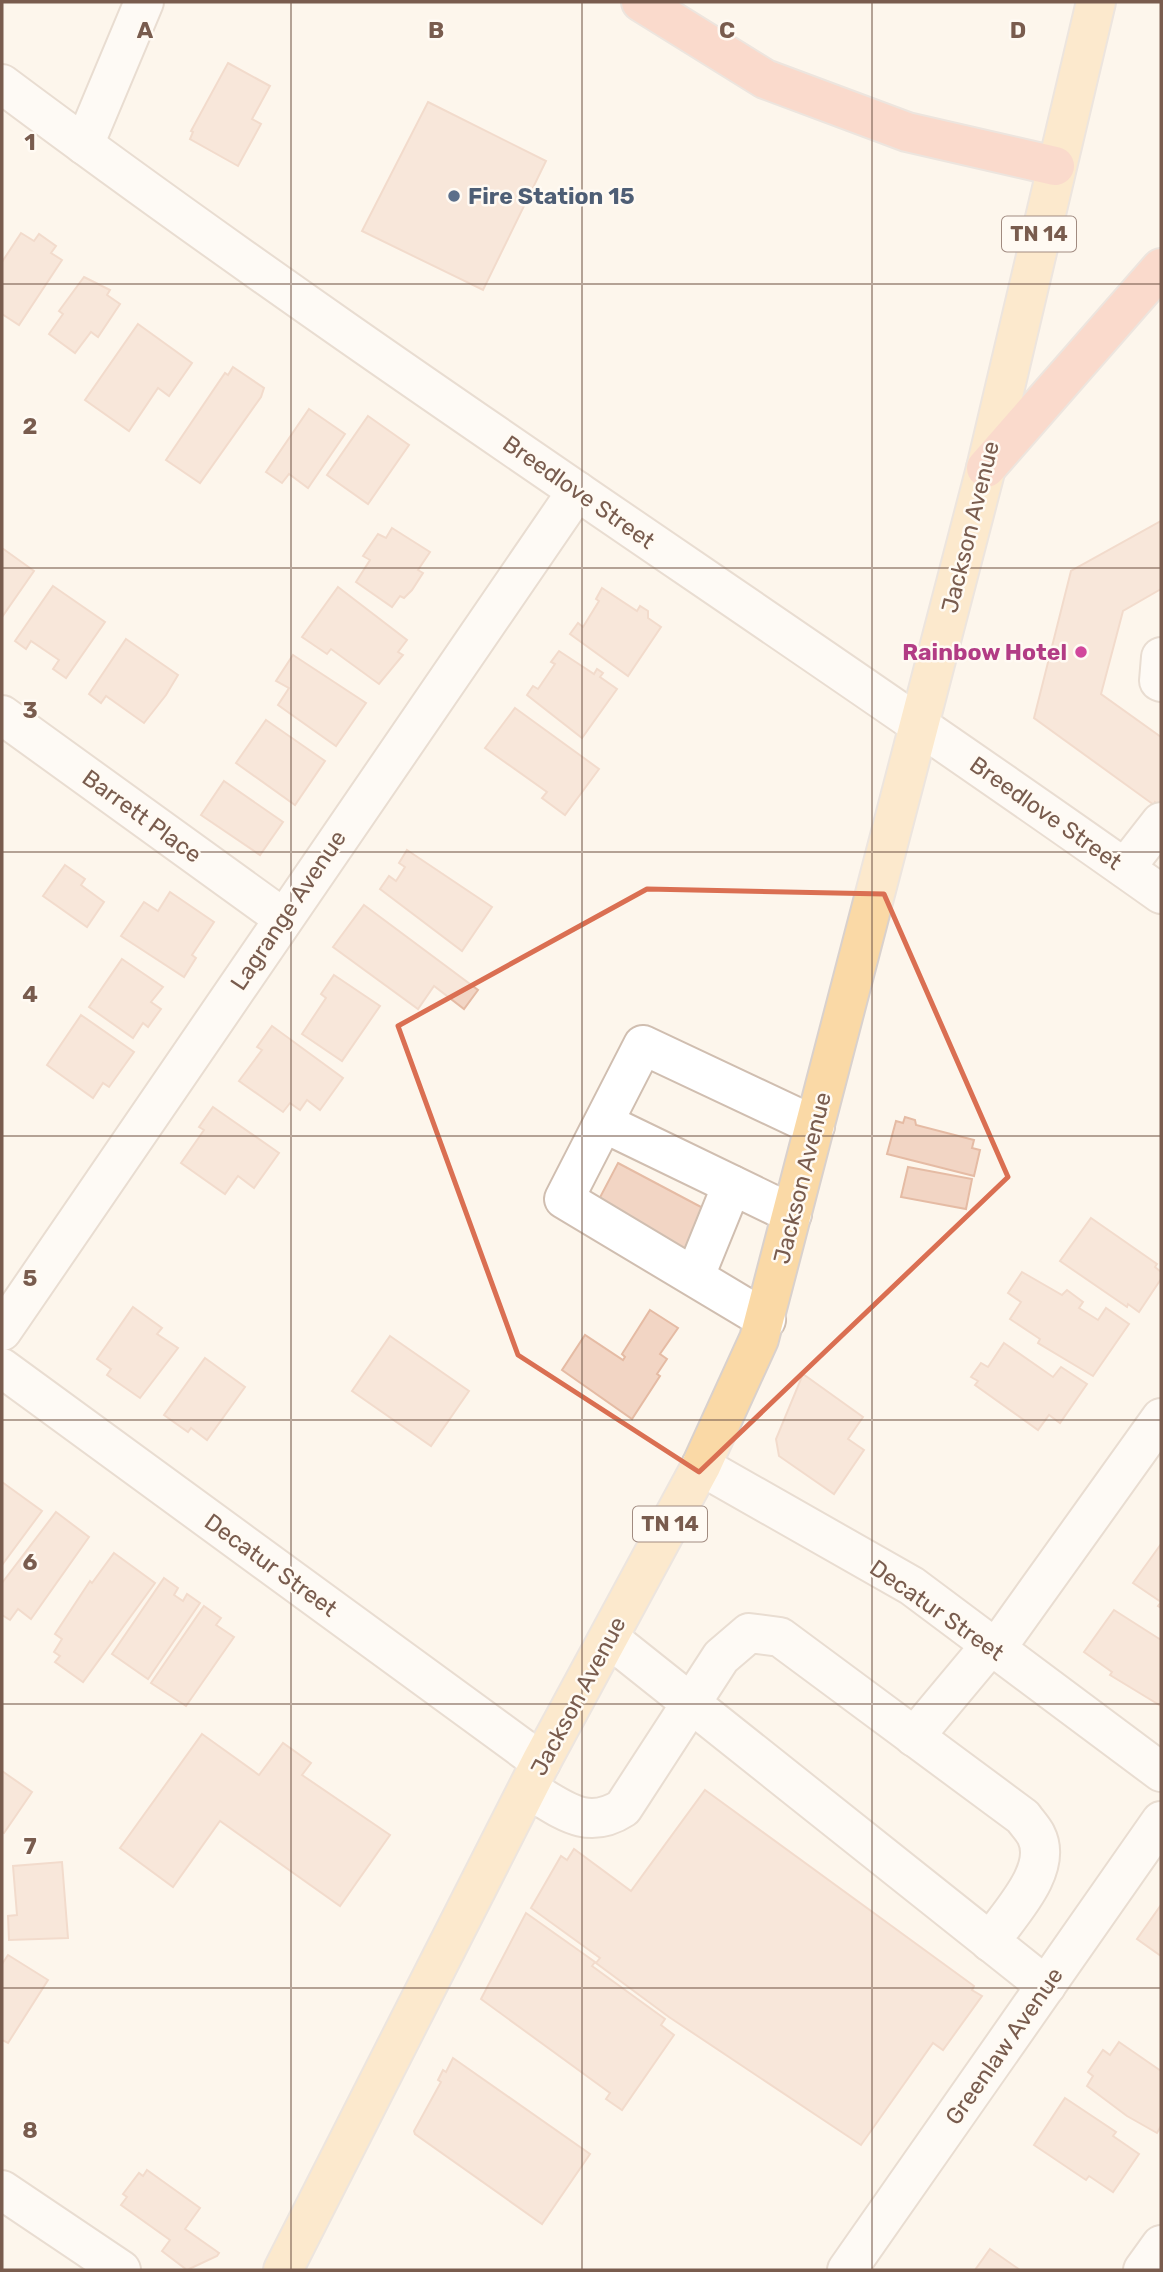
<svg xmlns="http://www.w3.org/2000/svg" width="1163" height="2272" font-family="Rubik,sans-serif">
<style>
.building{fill:#f2d5c4;stroke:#e5bba4;stroke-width:2}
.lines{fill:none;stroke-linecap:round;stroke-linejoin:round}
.minor-casing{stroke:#d0beb0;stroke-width:42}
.major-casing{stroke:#d9d1cd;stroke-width:42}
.highway-casing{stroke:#d9d1cd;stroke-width:42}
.minor{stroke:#fff;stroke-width:38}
.major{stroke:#fad9a6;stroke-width:38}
.highway{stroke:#f6b8a4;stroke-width:38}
.marked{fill:none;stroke:#da6f52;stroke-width:5;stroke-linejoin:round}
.grid{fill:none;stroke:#795c4e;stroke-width:2;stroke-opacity:0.55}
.service-dot{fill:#5c6f8a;stroke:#fffaf3;stroke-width:2.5}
.hotel-dot{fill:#d1479c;stroke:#fffaf3;stroke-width:2.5}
.labels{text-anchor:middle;stroke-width:5;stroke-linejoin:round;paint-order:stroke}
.shield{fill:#fffaf3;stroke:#a18b80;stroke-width:2}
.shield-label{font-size:21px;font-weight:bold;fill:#795c4e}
.service-label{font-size:23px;font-weight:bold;fill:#4e5e75;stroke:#fffaf3;text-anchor:start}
.street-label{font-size:23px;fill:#795c4e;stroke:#fffaf3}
.hotel-label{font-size:23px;font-weight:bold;fill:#b23c85;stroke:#fffaf3;text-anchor:end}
.grid-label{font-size:23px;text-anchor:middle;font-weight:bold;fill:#795c4e;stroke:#fffaf3;stroke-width:5;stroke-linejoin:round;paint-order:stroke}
</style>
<rect width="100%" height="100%" fill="#fdf6ec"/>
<g class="building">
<path d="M228 63 270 86 252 119 261 124 238 166 190 139 193 132 191 131Z"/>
<path d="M428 102 546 161 483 290 362 231Z"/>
<path d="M21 233 34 241 39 234 56 246 51 253 62 260 19 325 2 314V262Z"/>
<path d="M84 277 110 290 107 295 120 304 98 337 91 332 75 353 49 334 63 314 59 311Z"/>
<path d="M138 324 192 363 169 396 158 388 129 431 85 400Z"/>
<path d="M233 367 264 388 261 397 200 483 166 460 225 373 228 375Z"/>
<path d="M309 409 345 434 308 488 289 474 282 483 266 472Z"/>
<path d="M368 416 409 445 368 504 327 475Z"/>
<path d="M1161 521V589L1123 611 1101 694 1161 737V806L1155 802 1154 805 1034 718 1071 571Z"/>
<path d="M392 528 430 552 418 570 423 573 412 590 404 598 400 596 392 607 356 582 370 560 363 556 378 534 386 538Z"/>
<path d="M2 548 34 571 2 617Z"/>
<path d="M53 586 105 622 66 678 53 669 59 660 31 641 26 649 15 641Z"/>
<path d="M338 587 407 640 398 652 403 655 379 684 331 649 327 654 302 637Z"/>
<path d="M602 588 637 611 640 606 648 611V618L661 627 628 676 570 634 578 623 583 627 599 601 596 599Z"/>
<path d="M126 639 178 675 166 695 144 723 106 696 101 703 89 694Z"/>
<path d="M559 651 594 674 597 669 603 673 600 677 617 689 582 738 527 695 533 686 538 689 555 664 551 662Z"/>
<path d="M293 655 366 703 336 746 278 705 289 688 276 681Z"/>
<path d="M515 708 599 769 565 815 542 798 547 792 485 748Z"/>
<path d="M266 720 325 761 295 805 236 763Z"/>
<path d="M224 781 283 822 260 855 201 815Z"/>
<path d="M407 850 492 907 462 951 380 889 389 876 396 881 405 867 399 863Z"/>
<path d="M65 865 85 879 81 885 104 902 87 927 43 896Z"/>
<path d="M170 892 214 922 192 955 196 958 184 977 121 936 144 902 158 911Z"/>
<path d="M364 905 478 990 464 1009 434 986 418 1009 333 947Z"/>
<path d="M122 959 163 987 151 1002 161 1009 148 1027 143 1023 133 1038 89 1007Z"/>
<path d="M334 975 380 1006 342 1061 302 1034 326 998 321 994Z"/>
<path d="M81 1015 134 1052 109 1087 103 1083 93 1098 47 1065Z"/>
<path d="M272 1026 343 1078 320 1110 307 1100 300 1110 290 1103 283 1112 239 1081 262 1050 257 1047Z"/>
<path d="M213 1107 279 1153 254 1188 238 1176 225 1194 181 1163 204 1130 199 1127Z"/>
<path d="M905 1117 915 1120 916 1125 974 1140 972 1148 980 1150 974 1176 887 1154 896 1121 903 1123Z"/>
<path d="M618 1163 718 1216 695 1258 596 1205Z"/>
<path d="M908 1167 972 1179 966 1209 901 1197Z"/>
<path d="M1091 1218 1157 1264 1155 1267 1161 1272V1279L1139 1312 1128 1304 1127 1307 1060 1261Z"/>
<path d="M1022 1272 1062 1295 1067 1290 1083 1302 1079 1308 1098 1320 1106 1308 1129 1324 1093 1376 1038 1343 1040 1339 1010 1319 1021 1302 1008 1293Z"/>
<path d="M133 1307 162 1328 157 1334 178 1348 140 1398 107 1375 111 1369 97 1359Z"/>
<path d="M650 1310 678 1328 660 1354 667 1359 657 1374 660 1376 632 1419 562 1370 585 1335 623 1360 625 1357 622 1354Z"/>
<path d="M390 1336 469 1391 431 1446 352 1391Z"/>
<path d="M1004 1343 1053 1377 1061 1367 1087 1384 1060 1423 1049 1415 1038 1430 975 1385 978 1381 971 1377 981 1363 988 1367Z"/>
<path d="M205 1358 245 1387 207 1440 191 1428 188 1432 164 1415Z"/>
<path d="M803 1374 863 1417 848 1439 864 1450 834 1494 779 1456 776 1439Z"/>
<path d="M2 1482 42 1511 2 1565Z"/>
<path d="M56 1512 89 1537 31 1619 18 1609 10 1620 2 1615V1583Z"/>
<path d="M1161 1544V1608L1158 1606 1161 1602 1133 1583Z"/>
<path d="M114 1553 155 1583 83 1682 55 1662 60 1656 54 1652 62 1639 55 1634 90 1581 92 1583Z"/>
<path d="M164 1578 178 1588 174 1595 183 1601 187 1594 200 1603 148 1679 112 1654Z"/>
<path d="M204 1606 221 1618 216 1625 234 1637 186 1706 151 1683Z"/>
<path d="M1114 1610 1161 1640V1706L1110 1675 1112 1672 1084 1652Z"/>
<path d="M202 1734 259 1775 283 1743 311 1763 302 1775 390 1835 340 1906 220 1821 173 1887 120 1848Z"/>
<path d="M2 1771 32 1792 4 1833 2 1832Z"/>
<path d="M705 1790 974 1986 972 1990 982 1996 943 2050 933 2043 861 2145 669 2017 596 1963 600 1958 531 1908 561 1856 567 1860 574 1849 631 1891Z"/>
<path d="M62 1862 68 1938 9 1940 8 1916 17 1915 13 1866Z"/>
<path d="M1161 1905V1956L1137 1939Z"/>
<path d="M526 1913 595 1962 592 1966 665 2019 661 2025 674 2035 622 2110 606 2099 610 2093 481 1999Z"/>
<path d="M8 1955 48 1980 8 2043 2 2040V1964Z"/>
<path d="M1119 2042 1161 2071V2126L1157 2133 1127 2116 1087 2086 1093 2076 1088 2072 1103 2050 1110 2055Z"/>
<path d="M453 2058 590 2154 542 2224 415 2134 414 2131 441 2082 438 2080 443 2070 446 2072Z"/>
<path d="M1065 2098 1116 2132 1113 2136 1139 2154 1113 2192 1089 2176 1086 2180 1034 2145Z"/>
<path d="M147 2170 200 2208 185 2229 219 2253 217 2256 187 2270 162 2251 170 2240 121 2205 127 2197 123 2194 139 2173 143 2176Z"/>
<path d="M990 2249 1020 2270H975Z"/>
</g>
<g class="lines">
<g class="minor-casing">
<g id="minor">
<path d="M2 84C379 366 777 621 1161 894"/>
<path d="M84 145 144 2"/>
<path d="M1161 657 1159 681 1161 682"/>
<path d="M2 715 283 918"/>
<path d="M1125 868 1161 822"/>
<path d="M604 1123 792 1214"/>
<path d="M695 1276 732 1185"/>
<path d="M766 1320 564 1199 643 1045 815 1126"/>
<path d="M2 1331 577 491"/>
<path d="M2 1368 541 1762"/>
<path d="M701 1466 912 1586 1161 1772"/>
<path d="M609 1638 1046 1986"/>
<path d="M995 1650 1161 1418"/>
<path d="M914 1737 990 1646"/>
<path d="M528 1789C561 1808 586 1832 623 1808L721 1657 749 1633 780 1637 1023 1817C1027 1823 1033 1829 1036 1835 1054 1870 1008 1915 990 1942"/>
<path d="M2 2190 121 2270"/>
<path d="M847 2270 1161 1821"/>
<path d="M1143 2270 1161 2245"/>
</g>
</g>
<g class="major-casing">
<path id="major" d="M283 2270 541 1762 701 1466 759 1339 986 468 1096 2"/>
</g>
<g class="highway-casing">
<g id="highway">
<path d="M641 2 765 79 907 132 1055 166"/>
<path d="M986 468 1161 268"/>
</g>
</g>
<use href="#minor" class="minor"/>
<use href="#major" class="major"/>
<use href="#highway" class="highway"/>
</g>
<path d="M0 0H1163V2272H0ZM647 889 884 894 1008 1177 699 1472 518 1355 398 1026Z" fill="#fdf6ec" fill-opacity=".55" fill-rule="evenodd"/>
<path class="marked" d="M647 889 884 894 1008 1177 699 1472 518 1355 398 1026Z"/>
<path class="grid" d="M291 2V2270M582 2V2270M872 2V2270M2 284H1161M2 568H1161M2 852H1161M2 1136H1161M2 1420H1161M2 1704H1161M2 1988H1161"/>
<circle class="service-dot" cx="454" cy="196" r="7"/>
<circle class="hotel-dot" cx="1081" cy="652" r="7"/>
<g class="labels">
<g class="shield">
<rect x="1002" y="216.5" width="74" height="35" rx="5"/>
<rect x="633" y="1506.5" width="74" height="35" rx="5"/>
</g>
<g class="shield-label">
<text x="1039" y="241">TN 14</text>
<text x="670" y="1531">TN 14</text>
</g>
<g class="service-label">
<text x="468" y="204">Fire Station 15</text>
</g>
<g class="street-label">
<text transform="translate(579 492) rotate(35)" y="8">Breedlove Street</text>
<text transform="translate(970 527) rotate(-76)" y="8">Jackson Avenue</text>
<text transform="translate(1046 813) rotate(35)" y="8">Breedlove Street</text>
<text transform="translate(142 816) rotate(36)" y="8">Barrett Place</text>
<text transform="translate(288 910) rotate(-56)" y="8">Lagrange Avenue</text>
<text transform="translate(802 1178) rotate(-76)" y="8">Jackson Avenue</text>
<text transform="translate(271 1565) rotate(36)" y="8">Decatur Street</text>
<text transform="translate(937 1610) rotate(35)" y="8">Decatur Street</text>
<text transform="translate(578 1696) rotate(-62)" y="8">Jackson Avenue</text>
<text transform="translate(1004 2046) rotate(-55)" y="8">Greenlaw Avenue</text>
</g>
<g class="hotel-label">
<text x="1067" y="660">Rainbow Hotel</text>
</g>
</g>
<g class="grid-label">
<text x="145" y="38">A</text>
<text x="436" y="38">B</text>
<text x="727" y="38">C</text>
<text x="1018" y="38">D</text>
<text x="30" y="150">1</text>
<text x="30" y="434">2</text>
<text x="30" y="718">3</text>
<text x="30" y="1002">4</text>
<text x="30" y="1286">5</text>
<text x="30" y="1570">6</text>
<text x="30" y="1854">7</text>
<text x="30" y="2138">8</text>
</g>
<rect width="1163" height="2272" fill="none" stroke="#795c4e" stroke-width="7"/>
</svg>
